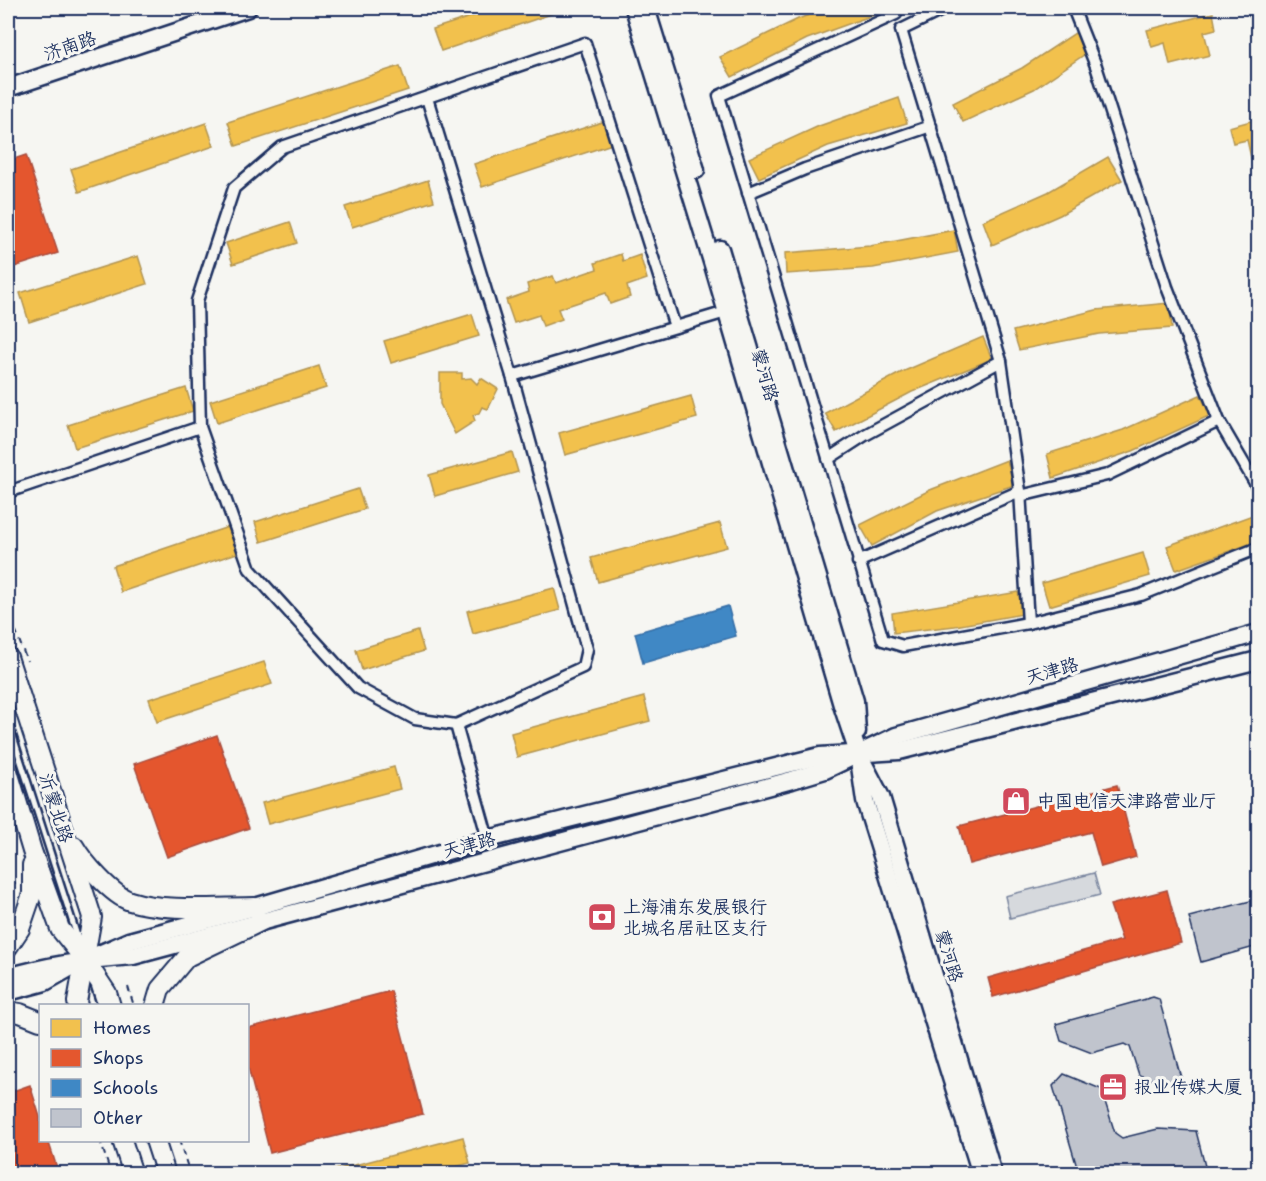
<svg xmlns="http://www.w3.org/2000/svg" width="1266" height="1181" font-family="'Shantell Sans','LXGW WenKai TC',sans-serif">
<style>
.green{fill:#d6d9dd;stroke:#78849e;stroke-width:1.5}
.homes{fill:#f2c14e;stroke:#b29553;stroke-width:1.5}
.shops{fill:#e4572e;stroke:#a84b3c;stroke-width:1.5}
.schools{fill:#3f88c5;stroke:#346da6;stroke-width:1.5}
.building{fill:#c0c4cd;stroke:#1b2f5e;stroke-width:1.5}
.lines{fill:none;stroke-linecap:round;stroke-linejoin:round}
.lane-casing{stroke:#1b2f5e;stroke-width:10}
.street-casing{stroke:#1b2f5e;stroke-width:15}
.secondary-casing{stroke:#1b2f5e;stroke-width:21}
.primary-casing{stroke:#1b2f5e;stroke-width:22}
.path{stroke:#1b2f5e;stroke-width:2;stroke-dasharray:6 4.5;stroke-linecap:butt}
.lane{stroke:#f6f6f2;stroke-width:5}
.street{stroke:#f6f6f2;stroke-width:10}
.secondary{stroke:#f6f6f2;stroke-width:16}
.primary{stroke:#f6f6f2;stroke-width:18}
.labels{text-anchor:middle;stroke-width:6;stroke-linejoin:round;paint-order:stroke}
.street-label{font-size:18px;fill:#1b2f5e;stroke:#f6f6f2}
.poi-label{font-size:18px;fill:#1b2f5e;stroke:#f6f6f2;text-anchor:start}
</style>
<rect width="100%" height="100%" fill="#f6f6f2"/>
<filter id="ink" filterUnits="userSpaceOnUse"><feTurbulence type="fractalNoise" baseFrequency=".0167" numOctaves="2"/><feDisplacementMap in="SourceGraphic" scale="12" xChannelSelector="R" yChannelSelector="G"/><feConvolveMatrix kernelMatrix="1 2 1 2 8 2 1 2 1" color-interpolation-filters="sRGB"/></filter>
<g filter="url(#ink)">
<path class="green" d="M1094 873 1100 895 1010 918 1005 896Z"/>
<g class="homes">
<path d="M498 8H569L441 51 433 29Z"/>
<path d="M828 8H889L890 9 807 39 732 77 720 57 798 19Z"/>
<path d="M1213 13 1216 29 1204 32 1210 55 1170 65 1165 43 1152 47 1147 30Z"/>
<path d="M1078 31 1091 50 1034 89 963 122 953 103 1022 68Z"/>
<path d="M400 66 408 90 236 146 228 122Z"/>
<path d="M899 98 907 123 828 146 759 178 749 158 819 126Z"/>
<path d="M1258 119V160L1252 162 1247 140 1233 143 1229 127Z"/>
<path d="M605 121 612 144 482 187 474 164Z"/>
<path d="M206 123 214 146 79 192 71 169Z"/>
<path d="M1108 157 1122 180 1060 215 992 245 983 221 1048 192Z"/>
<path d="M428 180 434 201 352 227 345 207Z"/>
<path d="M290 222 297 243 233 264 226 243Z"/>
<path d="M954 230 958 252 873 268 786 274 785 253 870 246Z"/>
<path d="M621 254 623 261 640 255 647 279 627 286 630 297 610 304 606 293 558 309 562 319 543 326 539 315 514 323 506 300 529 292 527 284 553 276 556 283 597 269 595 263Z"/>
<path d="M138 256 147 284 29 322 20 293Z"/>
<path d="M1169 303 1172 328 1099 334 1019 350 1013 331 1096 310Z"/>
<path d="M472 314 479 336 391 363 384 341Z"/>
<path d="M983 337 992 359 912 392 836 432 825 413 902 372Z"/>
<path d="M319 366 326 388 217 423 210 401Z"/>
<path d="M440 373H462V379L471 378 477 384 481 378 498 389 488 409 482 407 479 413 473 415 475 421 455 434 440 404Z"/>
<path d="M186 388 193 411 75 448 68 425Z"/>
<path d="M1200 395 1211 415 1133 451 1053 478 1047 454 1123 430Z"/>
<path d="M691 396 697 418 565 455 559 433Z"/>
<path d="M512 452 518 472 435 496 429 475Z"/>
<path d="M1007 460 1014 485 937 511 872 546 860 525 930 490Z"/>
<path d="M358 489 365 509 261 542 255 522Z"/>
<path d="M1258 513V541L1176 570 1167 546Z"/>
<path d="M720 523 727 547 598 582 591 558Z"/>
<path d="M228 527 237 553 121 592 113 566Z"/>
<path d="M1143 553 1150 576 1049 606 1042 583Z"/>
<path d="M554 588 560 610 473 634 467 611Z"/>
<path d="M1018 592 1023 614 955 626 894 633 892 613Z"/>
<path d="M418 631 424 651 362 670 356 650Z"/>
<path d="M264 662 272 684 157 722 149 699Z"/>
<path d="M644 697 650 721 517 757 511 733Z"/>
<path d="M394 767 400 789 268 824 262 803Z"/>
<path d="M463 1137 470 1163 428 1174H320Z"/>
</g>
<g class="shops">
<path d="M26 155 58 253 8 269V161Z"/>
<path d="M217 735 249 828 167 857 134 764Z"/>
<path d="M1117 785 1136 857 1101 867 1091 832 969 864 959 826Z"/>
<path d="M1167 890 1181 943 993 997 988 978 1122 940 1110 905Z"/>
<path d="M391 991 423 1114 270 1153 248 1067V1028Z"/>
<path d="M8 1075 13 1091 30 1085 40 1117V1140H48L59 1174H8Z"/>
</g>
<path class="schools" d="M728 606 736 636 643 663 635 633Z"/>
<g class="building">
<path d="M1258 899V946L1201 962 1189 917Z"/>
<path d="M1153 997 1159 999 1183 1085 1178 1089 1139 1075 1130 1047 1124 1044 1092 1053 1061 1041 1056 1024Z"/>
<path d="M1064 1074 1101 1089 1115 1133 1122 1138 1158 1129 1196 1131 1207 1174H1079L1053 1086Z"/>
</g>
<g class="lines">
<g class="lane-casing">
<g id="lane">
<path d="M8 721 79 942"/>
<path d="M95 988 101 1006"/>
</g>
</g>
<g class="street-casing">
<g id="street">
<path d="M946 8 901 30 1001 361 1020 491 1028 623 1141 595 1258 548"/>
<path d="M1073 8 1096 66 1167 287 1219 421 1258 488"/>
<path d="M1252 8 1258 17"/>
<path d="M896 14 719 96 883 640 903 646 1028 623"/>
<path d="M427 98 512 376 587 649 583 667 456 725 415 719 358 688 250 569 200 427 197 301 234 188 282 147 585 43 675 327"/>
<path d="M748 193 805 169 931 126"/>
<path d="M512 376 726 312"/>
<path d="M828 459 865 435 1001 361"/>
<path d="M8 492 200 427"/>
<path d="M1020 496 1107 475 1219 421"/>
<path d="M858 562 1020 491"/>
<path d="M456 725 488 839"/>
</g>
</g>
<g class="secondary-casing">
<g id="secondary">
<path d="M634 8 713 265 842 705 858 753 881 797 993 1174"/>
<path d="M646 8 696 170"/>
<path d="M8 88 248 8"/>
<path d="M720 249 855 701 857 732"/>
<path d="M860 766 865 801 981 1174"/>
<path d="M99 954 129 941 255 907 488 839 820 756 899 751 1258 660"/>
<path d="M8 977C49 965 90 959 133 956L792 780 825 770 896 736 1258 633"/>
<path d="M8 992 45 982 73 966"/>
</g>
</g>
<g class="primary-casing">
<g id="primary">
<path d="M8 657 92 917 77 1002 78 1006"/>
<path d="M8 771 32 851 60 929 85 960 107 993 111 1006"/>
<path d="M74 846C83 862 112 895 130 901 164 912 218 907 255 907"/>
<path d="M8 947 20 929 32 894V865"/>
<path d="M155 1006 160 989 187 957 262 921"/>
<path d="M8 1011 20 1013 40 1021"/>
<path d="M122 1140 133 1174"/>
<path d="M155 1140 166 1174"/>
</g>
</g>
<g class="path">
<path d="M8 611 27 661"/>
<path d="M8 861 15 884"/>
<path d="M128 987 134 1006"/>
<path d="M100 1140 111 1174"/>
<path d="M179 1140 190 1174"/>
</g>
<use href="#lane" class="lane"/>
<use href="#street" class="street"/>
<use href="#secondary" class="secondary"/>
<use href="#primary" class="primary"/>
</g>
</g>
<defs>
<g id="shop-square" transform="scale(1.5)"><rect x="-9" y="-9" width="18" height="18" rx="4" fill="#d1495b" stroke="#f6f6f2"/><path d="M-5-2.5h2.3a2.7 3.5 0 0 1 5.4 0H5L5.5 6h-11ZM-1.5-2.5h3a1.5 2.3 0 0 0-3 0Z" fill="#fff"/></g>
<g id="bank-square" transform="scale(1.5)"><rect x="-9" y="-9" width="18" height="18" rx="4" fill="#d1495b" stroke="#f6f6f2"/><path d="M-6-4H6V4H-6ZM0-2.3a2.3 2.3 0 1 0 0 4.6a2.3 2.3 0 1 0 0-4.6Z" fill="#fff"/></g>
<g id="office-square" transform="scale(1.5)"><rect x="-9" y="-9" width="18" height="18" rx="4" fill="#d1495b" stroke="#f6f6f2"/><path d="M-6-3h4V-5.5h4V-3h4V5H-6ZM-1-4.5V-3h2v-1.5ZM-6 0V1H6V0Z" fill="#fff"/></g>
</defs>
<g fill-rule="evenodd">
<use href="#shop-square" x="1016" y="801"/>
<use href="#bank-square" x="602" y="917"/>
<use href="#office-square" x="1113" y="1087"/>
</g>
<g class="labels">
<g class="street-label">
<text transform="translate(70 46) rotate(-19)" y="6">济南路</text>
<text transform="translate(765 375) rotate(74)" y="6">蒙河路</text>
<text transform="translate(1052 671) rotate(-16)" y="6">天津路</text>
<text transform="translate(56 808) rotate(72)" y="6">沂蒙北路</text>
<text transform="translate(469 845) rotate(-15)" y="6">天津路</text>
<text transform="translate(949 956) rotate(73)" y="6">蒙河路</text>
</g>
<g class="poi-label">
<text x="1037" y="807">中国电信天津路营业厅</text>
<text x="623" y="913">上海浦东发展银行<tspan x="623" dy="21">北城名居社区支行</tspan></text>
<text x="1134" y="1093">报业传媒大厦</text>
</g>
</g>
<rect width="1266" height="1181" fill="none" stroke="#f6f6f2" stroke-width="30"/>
<rect x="15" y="15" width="1236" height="1151" fill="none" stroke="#1b2f5e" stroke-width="2" filter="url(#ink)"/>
<rect x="39" y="1004" width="210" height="138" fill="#f6f6f2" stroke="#9ea6b7" stroke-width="1.5"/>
<rect x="51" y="1019" width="30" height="18" fill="#f2c14e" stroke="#9ea6b7" stroke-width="1.5"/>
<text x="93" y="1034" font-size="18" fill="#1b2f5e">Homes</text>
<rect x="51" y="1049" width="30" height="18" fill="#e4572e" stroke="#9ea6b7" stroke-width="1.5"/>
<text x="93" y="1064" font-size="18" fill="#1b2f5e">Shops</text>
<rect x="51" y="1079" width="30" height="18" fill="#3f88c5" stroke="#9ea6b7" stroke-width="1.5"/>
<text x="93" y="1094" font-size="18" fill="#1b2f5e">Schools</text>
<rect x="51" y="1109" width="30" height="18" fill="#c0c4cd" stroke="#9ea6b7" stroke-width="1.5"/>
<text x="93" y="1124" font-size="18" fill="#1b2f5e">Other</text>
</svg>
